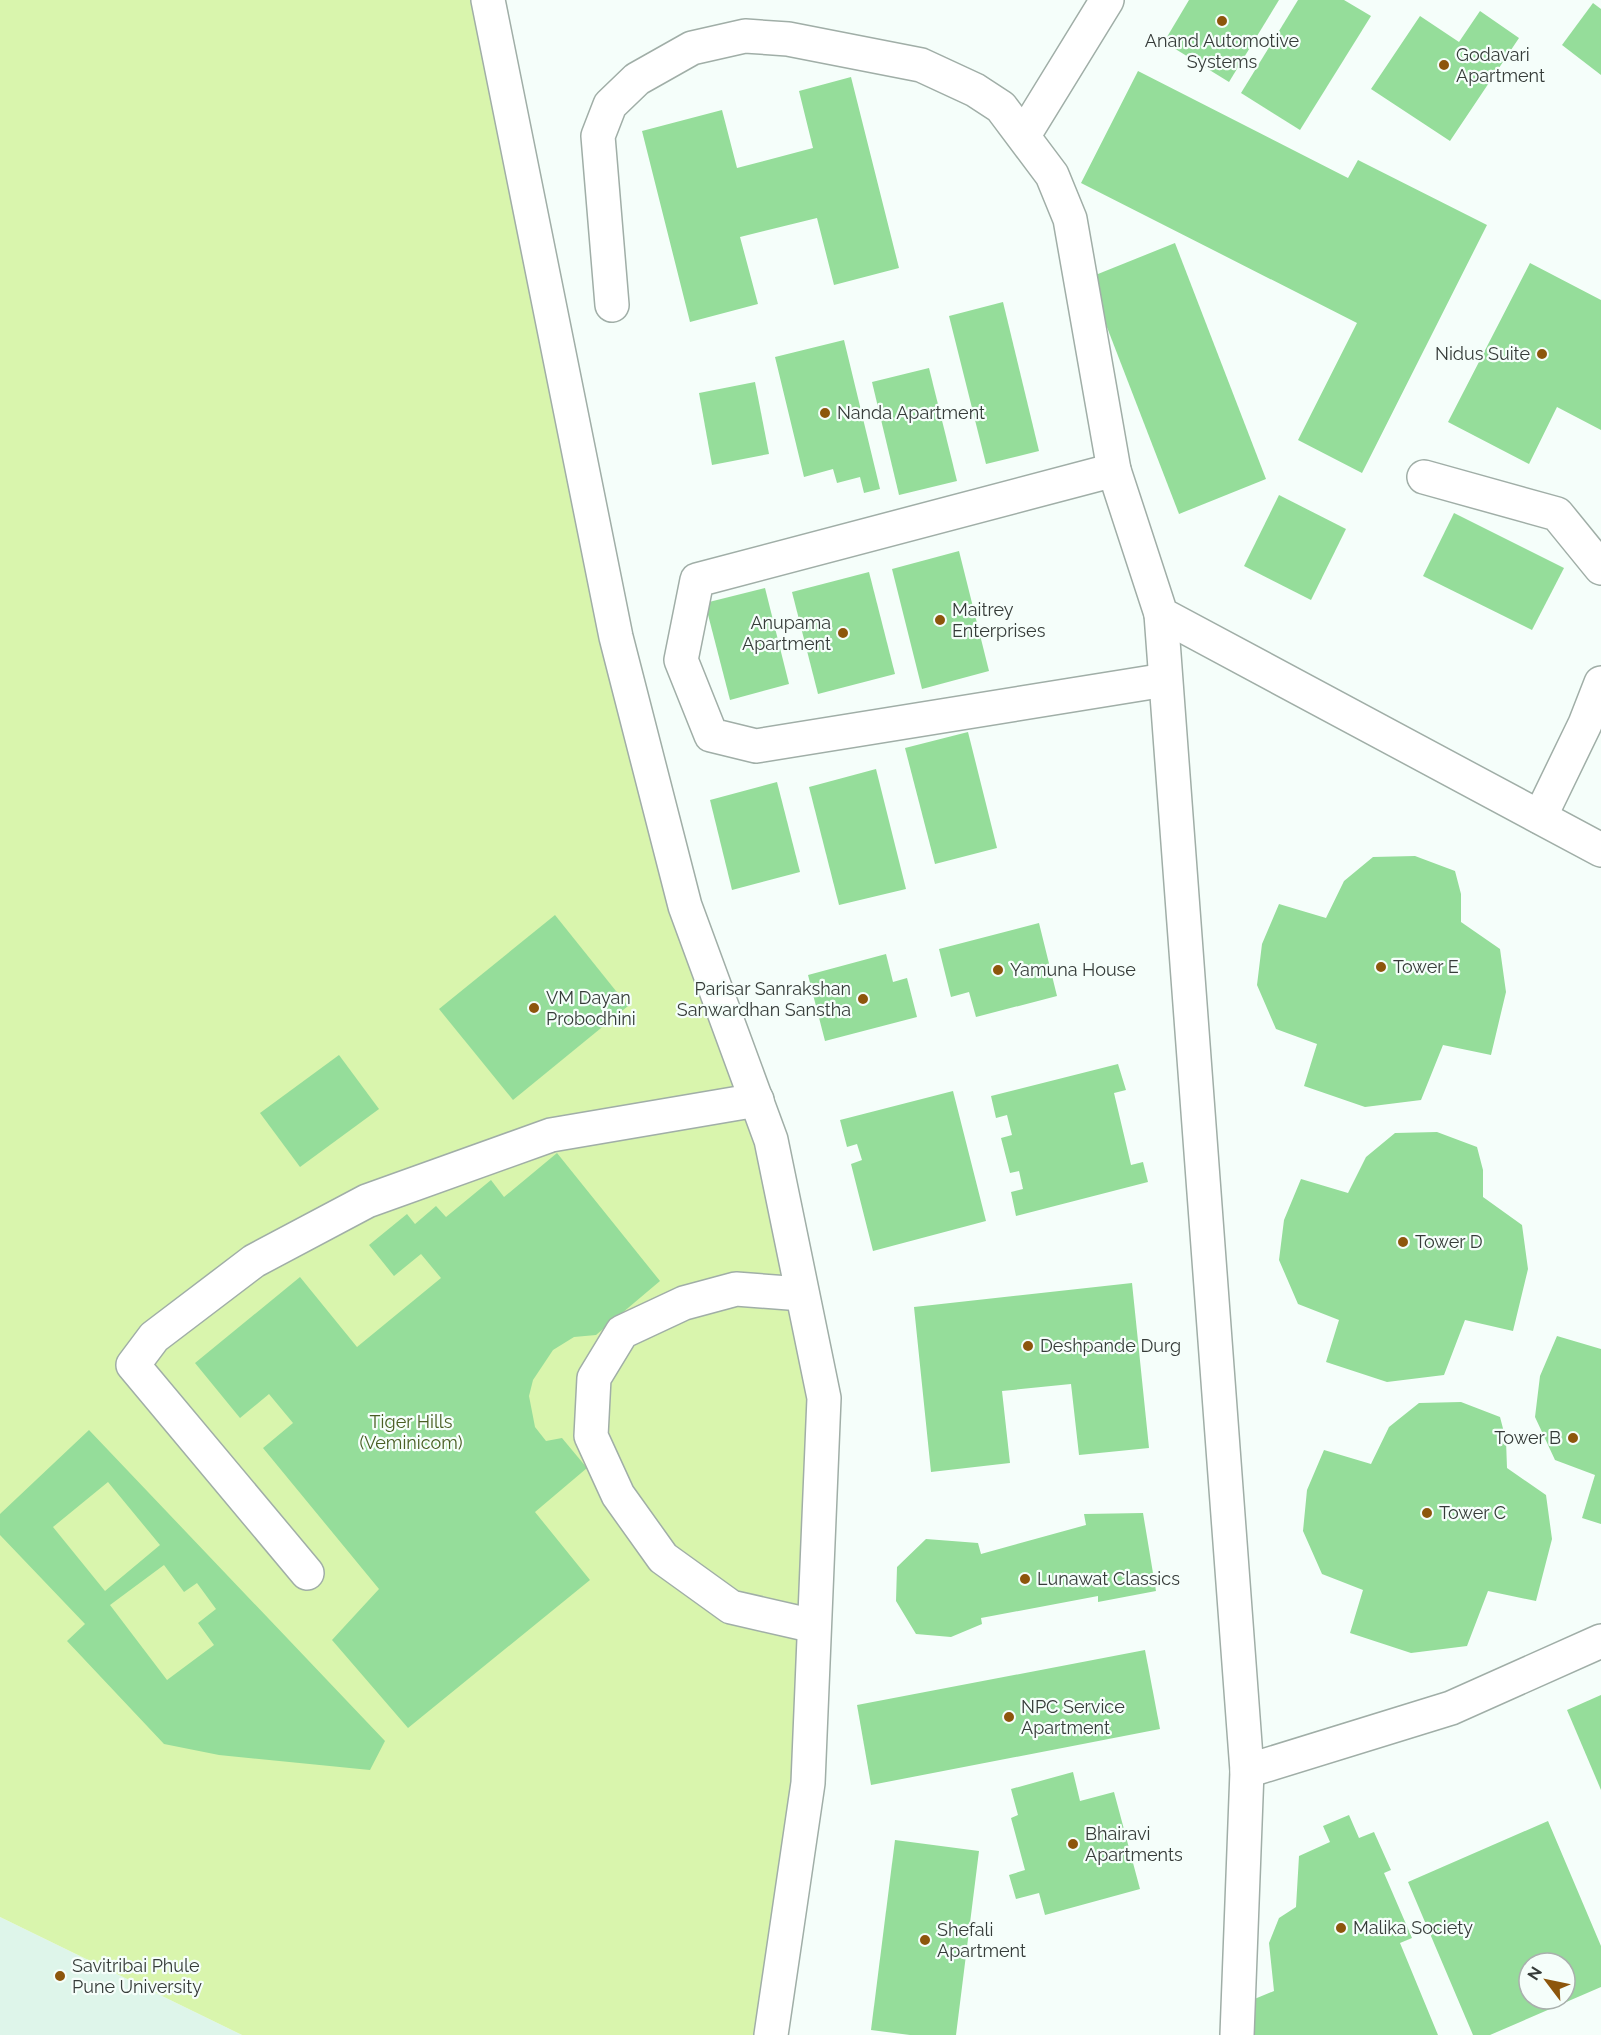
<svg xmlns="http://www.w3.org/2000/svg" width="1601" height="2035" font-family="Raleway,sans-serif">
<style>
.built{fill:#def5ea}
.green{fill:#d9f5ad}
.building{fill:#95dd9a;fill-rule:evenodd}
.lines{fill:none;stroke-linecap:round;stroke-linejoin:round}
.minor-casing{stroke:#a0aea7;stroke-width:36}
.minor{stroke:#fff;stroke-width:33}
.poi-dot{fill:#8d560c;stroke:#f5fefa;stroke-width:2}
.labels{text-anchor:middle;stroke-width:4.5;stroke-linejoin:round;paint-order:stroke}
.poi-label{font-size:18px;fill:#363c39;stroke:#f5fefa;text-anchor:start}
.park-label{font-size:18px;fill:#495e23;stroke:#f5fefa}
</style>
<rect width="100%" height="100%" fill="#f5fefa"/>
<path class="built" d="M0 1917 242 2035H0Z"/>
<path class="green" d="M0 0H488L616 637 757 1100 824 1398 771 2035H242L0 1917Z"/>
<g class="building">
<path d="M1189 0H1279L1229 82 1164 42Z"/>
<path d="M1298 0H1344L1371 16 1300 130 1241 93Z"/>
<path d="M1593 3 1601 9V75L1562 45Z"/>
<path d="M1480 11 1519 38 1450 141 1371 89 1420 16 1459 42Z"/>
<path d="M1138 71 1348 178 1358 160 1487 225 1362 473 1298 440 1357 323 1081 183Z"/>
<path d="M851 77 899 268 834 285 817 218 740 237 758 304 690 322 642 131 722 110 737 168 813 148 799 91Z"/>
<path d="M1175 243 1266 479 1179 514 1088 278Z"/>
<path d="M1530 263 1601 300V430L1557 407 1529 464 1448 422Z"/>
<path d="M1003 302 1039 451 986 464 949 316Z"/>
<path d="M844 340 880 489 864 493 860 477 837 483 833 469 804 477 775 357Z"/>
<path d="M929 368 957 481 899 495 872 382Z"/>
<path d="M755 382 769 454 712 465 699 393Z"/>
<path d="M1279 495 1346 529 1311 600 1244 566Z"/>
<path d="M1454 513 1564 568 1532 630 1423 576Z"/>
<path d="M959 551 989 671 922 689 892 569Z"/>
<path d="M869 572 895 674 818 694 792 592Z"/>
<path d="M765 588 789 684 730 700 705 603Z"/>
<path d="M968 732 997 848 935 864 905 748Z"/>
<path d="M876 769 906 889 839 905 809 787Z"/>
<path d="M777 782 800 872 732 890 710 800Z"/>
<path d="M1415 856 1455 871 1461 894V922L1500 949 1506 992 1491 1055 1443 1045 1421 1100 1365 1107 1304 1086 1317 1044 1276 1029 1257 985 1262 944 1279 904 1326 918 1344 881 1373 857Z"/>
<path d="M555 915 628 1006 513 1100 439 1009Z"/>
<path d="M1039 923 1057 996 976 1017 969 992 951 997 939 949Z"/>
<path d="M886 954 893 982 907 978 917 1017 825 1041 808 975Z"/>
<path d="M339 1055 379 1109 300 1167 260 1113Z"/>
<path d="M1118 1064 1126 1090 1114 1093 1131 1165 1143 1162 1148 1182 1016 1216 1011 1192 1023 1189 1019 1171 1010 1173 1001 1138 1012 1135 1007 1115 996 1118 991 1096Z"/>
<path d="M953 1091 986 1221 873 1251 851 1164 862 1160 857 1144 847 1147 840 1120Z"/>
<path d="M1437 1132 1477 1147 1483 1170V1197L1522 1225 1528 1269 1513 1331 1465 1320 1444 1375 1387 1382 1326 1362 1339 1320 1298 1304 1279 1260 1284 1220 1301 1179 1348 1193 1366 1157 1395 1133Z"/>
<path d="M557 1153 660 1281 596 1335 574 1337 553 1350 533 1380 529 1396 535 1427 546 1441 562 1438 587 1468 535 1512 590 1580 408 1728 332 1640 379 1589 263 1448 293 1423 269 1394 240 1418 195 1363 300 1277 357 1347 441 1278 421 1254 394 1276 369 1245 407 1214 415 1224 436 1206 446 1217 491 1180 504 1197Z"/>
<path d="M1132 1283 1149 1448 1079 1455 1071 1384 1002 1391 1010 1463 931 1472 914 1307Z"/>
<path d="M1557 1336 1601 1349V1524L1582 1518 1595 1475 1555 1460 1535 1417 1540 1376Z"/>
<path d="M1461 1402 1500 1417 1506 1440 1507 1468 1546 1495 1552 1539 1536 1601 1488 1591 1467 1646 1411 1653 1350 1633 1363 1590 1322 1574 1303 1531 1307 1490 1324 1450 1371 1464 1389 1427 1419 1403Z"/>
<path d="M89 1430 385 1741 370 1770 219 1755 164 1744 67 1641 85 1624 0 1535V1514ZM108 1482 160 1545 105 1591 53 1527ZM164 1565 184 1592 197 1583 216 1609 198 1623 214 1645 167 1680 110 1605Z"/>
<path d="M1143 1513 1156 1591 1098 1602V1596L981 1618 982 1624 951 1637 916 1634 896 1601 897 1567 926 1539 978 1543 981 1554 1086 1525 1084 1514Z"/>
<path d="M1145 1650 1160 1729 871 1785 857 1705Z"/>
<path d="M1601 1695V1790L1567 1710Z"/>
<path d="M1073 1772 1080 1801 1114 1792 1140 1889 1045 1915 1039 1893 1016 1899 1009 1875 1025 1870 1011 1818 1018 1815 1011 1789Z"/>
<path d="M1349 1815 1359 1838 1374 1832 1391 1870 1384 1873 1412 1938 1400 1943 1438 2035H1255L1252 2000 1274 1991 1269 1943 1279 1918 1296 1907 1299 1856 1330 1842 1323 1826Z"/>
<path d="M1548 1821 1601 1946V1987L1490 2035H1473L1408 1882ZM1529 1963H1565V1999H1529Z"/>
<path d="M895 1840 979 1851 956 2035H910L871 2030Z"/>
</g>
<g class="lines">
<g class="minor-casing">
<g id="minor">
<path d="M488 0 616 637 685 906 771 1140 824 1398 808 1783 771 2035"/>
<path d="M1024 135 1107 0"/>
<path d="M612 305 598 136 610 105 637 79 692 48 745 36 788 39 921 65 975 90 1001 107 1052 175 1070 219 1114 470"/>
<path d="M1424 477 1557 514 1601 568"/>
<path d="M1161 614 1247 1771 1237 2035"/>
<path d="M1165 680 756 746 711 735 681 660 697 580 1114 470 1161 614 1601 850"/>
<path d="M1540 817 1585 724 1601 683"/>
<path d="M802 1294 736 1289 684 1303 622 1332 594 1378 591 1436 618 1495 663 1558 731 1607 814 1626"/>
<path d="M307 1573 133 1365 154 1337 254 1261 367 1201 551 1135 757 1100"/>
<path d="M1247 1771 1451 1708 1601 1641"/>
</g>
</g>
<use href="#minor" class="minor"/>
</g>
<g class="poi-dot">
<circle cx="1222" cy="21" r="6"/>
<circle cx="1444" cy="65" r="6"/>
<circle cx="1542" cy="354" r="6"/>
<circle cx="825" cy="413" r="6"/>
<circle cx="940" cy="620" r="6"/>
<circle cx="843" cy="633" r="6"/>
<circle cx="1381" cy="967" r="6"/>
<circle cx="998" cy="970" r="6"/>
<circle cx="863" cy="999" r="6"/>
<circle cx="534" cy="1008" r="6"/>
<circle cx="1403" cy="1242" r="6"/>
<circle cx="1028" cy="1346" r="6"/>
<circle cx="1573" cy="1438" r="6"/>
<circle cx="1427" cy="1513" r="6"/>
<circle cx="1025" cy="1579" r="6"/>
<circle cx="1009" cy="1717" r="6"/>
<circle cx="1073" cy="1844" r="6"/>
<circle cx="1341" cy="1928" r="6"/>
<circle cx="925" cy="1940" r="6"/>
<circle cx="60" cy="1976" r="6"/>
</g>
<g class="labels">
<g class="poi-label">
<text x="1222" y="47" text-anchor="middle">Anand Automotive<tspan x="1222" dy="21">Systems</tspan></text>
<text x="1456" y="61">Godavari<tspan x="1456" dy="21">Apartment</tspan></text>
<text x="1530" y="360" text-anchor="end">Nidus Suite</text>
<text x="837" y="419">Nanda Apartment</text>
<text x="952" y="616">Maitrey<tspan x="952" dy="21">Enterprises</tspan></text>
<text x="831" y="629" text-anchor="end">Anupama<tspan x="831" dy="21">Apartment</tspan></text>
<text x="1393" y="973">Tower E</text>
<text x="1010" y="976">Yamuna House</text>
<text x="851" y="995" text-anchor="end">Parisar Sanrakshan<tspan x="851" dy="21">Sanwardhan Sanstha</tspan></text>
<text x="546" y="1004">VM Dayan<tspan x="546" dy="21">Probodhini</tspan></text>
<text x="1415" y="1248">Tower D</text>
<text x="1040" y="1352">Deshpande Durg</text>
<text x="1561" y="1444" text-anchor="end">Tower B</text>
<text x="1439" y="1519">Tower C</text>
<text x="1037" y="1585">Lunawat Classics</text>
<text x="1021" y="1713">NPC Service<tspan x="1021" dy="21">Apartment</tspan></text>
<text x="1085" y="1840">Bhairavi<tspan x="1085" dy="21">Apartments</tspan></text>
<text x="1353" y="1934">Malika Society</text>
<text x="937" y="1936">Shefali<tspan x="937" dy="21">Apartment</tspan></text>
<text x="72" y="1972">Savitribai Phule<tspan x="72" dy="21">Pune University</tspan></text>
</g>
<g class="park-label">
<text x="411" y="1428">Tiger Hills<tspan x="411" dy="21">(Veminicom)</tspan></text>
</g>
</g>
<g transform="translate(1547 1981) rotate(302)"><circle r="28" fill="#f5fefa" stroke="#a9b0ad" stroke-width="1.5"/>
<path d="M0-4.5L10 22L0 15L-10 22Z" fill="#8d560c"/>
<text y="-9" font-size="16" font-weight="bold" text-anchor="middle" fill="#363c39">N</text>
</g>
</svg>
